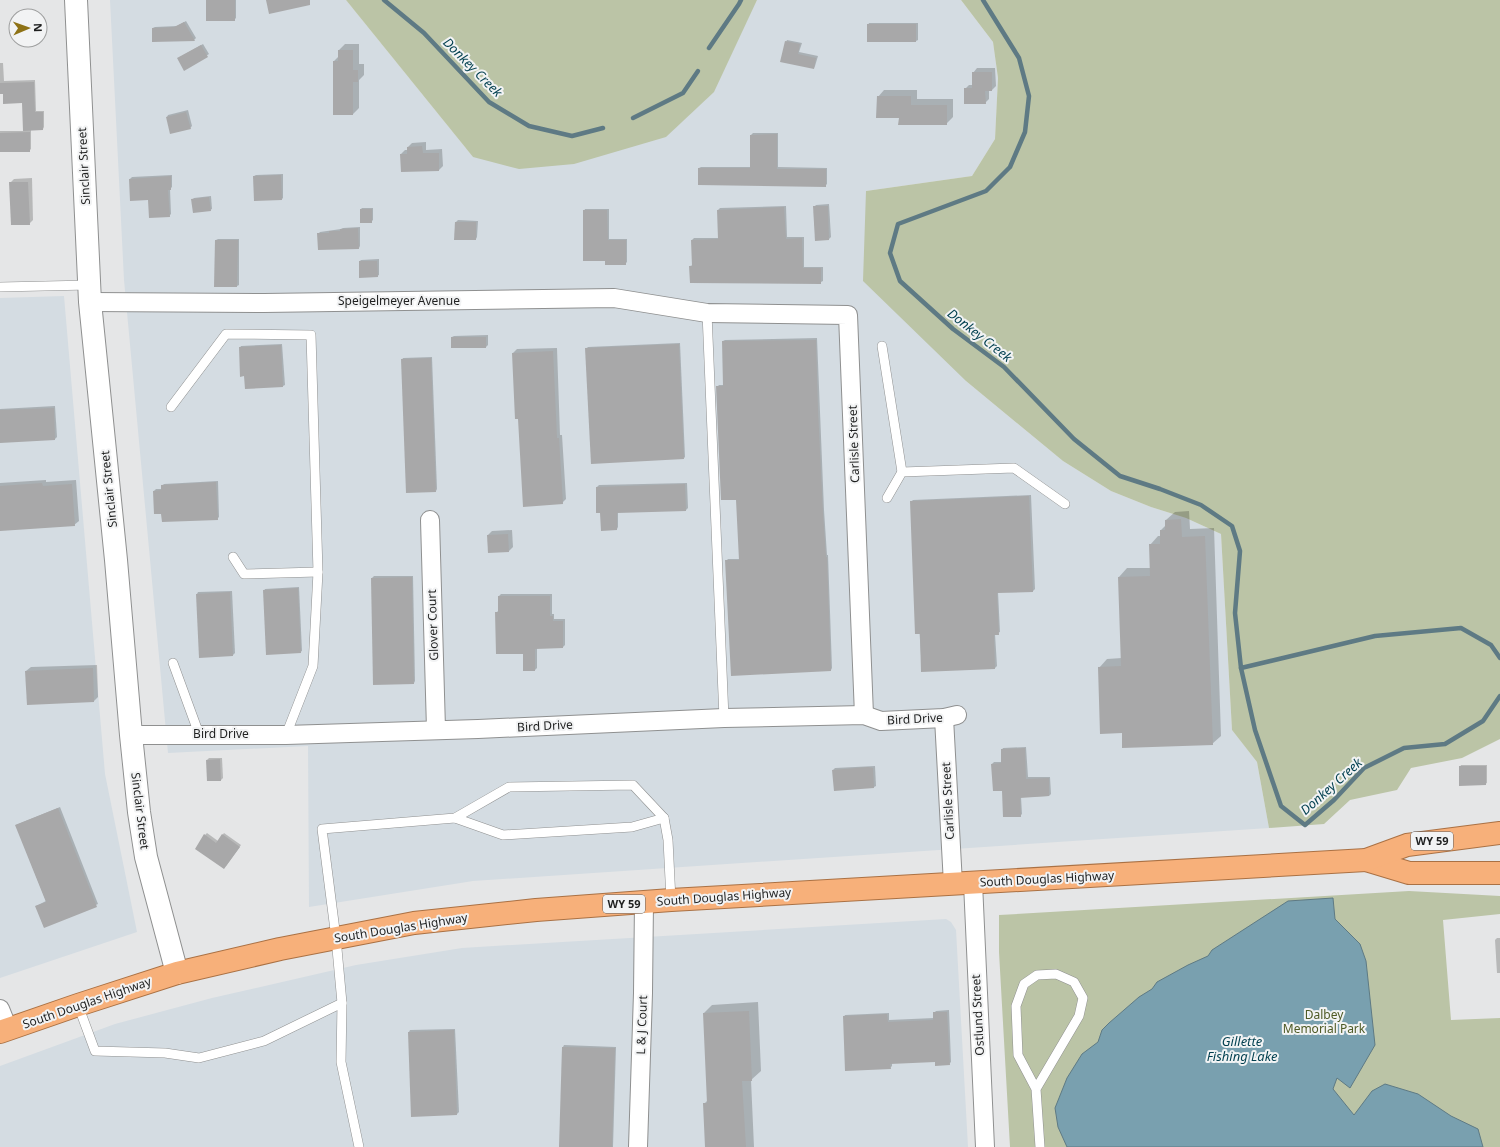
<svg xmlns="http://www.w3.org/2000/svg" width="1500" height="1147" font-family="'Noto Sans',sans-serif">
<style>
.built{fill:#d4dce2}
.green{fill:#bbc4a6}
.water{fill:#79a0af;stroke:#5e7a84}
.shadow{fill:#0003}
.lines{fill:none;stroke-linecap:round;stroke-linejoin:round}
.stream{stroke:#5e7a84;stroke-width:4.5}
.building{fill:#a8a8a9}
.service-casing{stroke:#8f9090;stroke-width:10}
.minor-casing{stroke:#8f9090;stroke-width:20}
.tertiary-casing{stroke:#8f9090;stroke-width:24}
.trunk-casing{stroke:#aa7144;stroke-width:24}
.service{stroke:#fff;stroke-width:9}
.minor{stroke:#fff;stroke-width:18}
.tertiary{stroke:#fff;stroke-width:22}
.trunk{stroke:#f7b07a;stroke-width:22}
.labels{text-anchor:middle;stroke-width:4;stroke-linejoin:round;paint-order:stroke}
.shield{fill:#f2f3f4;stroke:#5e5f60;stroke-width:1}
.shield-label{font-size:11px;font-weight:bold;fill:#1f2020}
.street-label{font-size:12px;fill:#1f2020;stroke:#f2f3f4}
.park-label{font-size:12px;fill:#4e5a25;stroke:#f2f3f4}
.water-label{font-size:13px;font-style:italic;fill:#013f4f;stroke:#f2f3f4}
</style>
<rect width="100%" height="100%" fill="#e5e6e7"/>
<g class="built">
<path d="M110 0H346L473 157 744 25 757 0H961L993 42 998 78 995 139 972 176 866 191 966 381 1063 461 1111 491 1151 507 1186 518 1221 534 1232 730 1257 762 1269 828 473 881 309 907 308 746 168 753 124 280Z"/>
<path d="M64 296 105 774 137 932 0 978V298Z"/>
<path d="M946 919 951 922 956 930 968 1147H0V1066L115 1024 212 998 356 965 462 948Z"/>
</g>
<g class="green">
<path d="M346 0H757L714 92 666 137 574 164 519 169 473 157Z"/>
<path d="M961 0H1500V739L1462 758 1411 768 1397 790 1350 800 1324 824 1269 828 1257 762 1232 730 1221 534 1186 518 1151 507 1111 491 1063 461 966 381 863 281 866 191 972 176 995 139 998 78 993 42Z"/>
<path d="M1409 891 1500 896V914L1443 920 1451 1020 1500 1018V1147H1010L999 952V915Z"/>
</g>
<path class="water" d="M1333 898 1335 919 1360 944 1366 961 1375 1045 1350 1088 1337 1078 1333 1089 1354 1115 1372 1091 1385 1084 1418 1094 1451 1116 1478 1129 1483 1147H1067L1058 1127 1055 1108 1067 1078 1082 1054 1098 1042 1102 1030 1109 1023 1139 997 1152 989 1157 982 1188 965 1208 956 1212 950 1288 901Z"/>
<g class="shadow">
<path d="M207 0H236V18L234 20Z"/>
<path d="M186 21 196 38 194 40 153 28 155 27 177 26Z"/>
<path d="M869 23H918V40L916 41 868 25Z"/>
<path d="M787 40 802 43 799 52 818 56 815 66 814 68 781 61 786 42Z"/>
<path d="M203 44 209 54 184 69 180 57Z"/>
<path d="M345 44H359V64H364V75L359 80V108L353 114 334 61 339 56V50Z"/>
<path d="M0 63H3L4 81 35 80 36 111H44V127L43 129H31V149L29 151H0V131H24L23 102 4 93H0Z"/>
<path d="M977 68H995L996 86 992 90H989V99L985 103 965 89 969 85H973V73Z"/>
<path d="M884 90H917V99H953V117L946 124 900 117 878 97Z"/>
<path d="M188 110 192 126 190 128 167 117 168 115Z"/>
<path d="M753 133H778V167L827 168V184L825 186 699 168 701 167H751V135Z"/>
<path d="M426 142V150L442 149 443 166 439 170 401 154 405 150H408V147L412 143Z"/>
<path d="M283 174V198L282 199 254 176 256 175Z"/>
<path d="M172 175V187L170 189 171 214 169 216 149 199 130 179 132 177Z"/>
<path d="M32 178 33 220 29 224 10 183 14 179Z"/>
<path d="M211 196 212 209 210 210 192 200 194 198Z"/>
<path d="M829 204 831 237 829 239 814 207 816 205Z"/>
<path d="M786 206 787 237H804V267H823V281L821 282 690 266 693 265 692 240 694 238H719L718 210 720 208Z"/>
<path d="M362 208H373V220L371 222 361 209Z"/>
<path d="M585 209H609V239H627V262L625 264 584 211Z"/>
<path d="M458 220 478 221 477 237 476 239 456 222Z"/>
<path d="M360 227V246L359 248 318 234 320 232 341 229 343 228Z"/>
<path d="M218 239H239V285L237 286 216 240Z"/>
<path d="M379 259V275L377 276 360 261 361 260Z"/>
<path d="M488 335V345L486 347H452V337L454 336Z"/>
<path d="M817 338 824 510 827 555H828L832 668 831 670 726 561 728 559H740L737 499 717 387 719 385H724L723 341 725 340Z"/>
<path d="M680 343 685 457 684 458 586 349 588 347Z"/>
<path d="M282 344 285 385 283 386 245 375 240 348 241 346Z"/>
<path d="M557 348 560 435H562L566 499 562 503 519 418 513 353 517 349Z"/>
<path d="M432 357 437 489 436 491 402 360 403 358Z"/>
<path d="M55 406 57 437 55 439 0 442V409Z"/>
<path d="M46 480V482L76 480 79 521 74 525 0 530V483Z"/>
<path d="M218 481 219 517 217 519 162 513 154 491 156 489H162V486L164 484Z"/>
<path d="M687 483 688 508 686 510 618 512V527L617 529 601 512H597V487L599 485Z"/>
<path d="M1031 495 1035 589 1033 591 998 592 1000 632 995 634 997 666 995 668 922 671 911 502 913 500Z"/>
<path d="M1189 511 1190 529 1214 528 1221 736 1212 744 1123 732 1099 668 1107 659 1122 658 1119 577 1127 568H1150V545L1158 536H1161V530L1166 525V520L1175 512Z"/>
<path d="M512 530 513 547 509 551 488 535 492 531Z"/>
<path d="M374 576H413L415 681 414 683 372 578Z"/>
<path d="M299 587 302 651 300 652 264 591 265 589Z"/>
<path d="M232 591 235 653 233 655 200 657 197 594 198 592Z"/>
<path d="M501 594H552V614H554V619H565V645L563 647 537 648V668L535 670 496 613 499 610V596Z"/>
<path d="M97 665 98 697 94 701 26 671 31 667Z"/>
<path d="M1026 747 1028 777H1050L1051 794 1049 796 1021 797 1022 814 1020 816 1003 790 992 764 994 762H1002V750L1003 748Z"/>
<path d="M209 758H222L223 778 221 780H208L207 760Z"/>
<path d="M1461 765H1487V783L1485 784 1460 767Z"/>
<path d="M875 766 876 786 874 787 835 790 833 770 835 768Z"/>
<path d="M60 807 98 904 44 927 36 906 46 901 16 825Z"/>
<path d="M207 833 218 841 224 833 241 845 226 866 205 835Z"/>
<path d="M1497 938H1500V973H1497L1495 940Z"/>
<path d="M758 1002 761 1071 751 1080 754 1147H706L704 1104 708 1100 704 1013 712 1005Z"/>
<path d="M949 1010 951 1062 949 1064 936 1061 892 1063V1066L890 1068 844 1017 845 1015 889 1013V1020L934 1018V1013L936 1011Z"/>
<path d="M455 1029 459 1112 457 1114 412 1116 409 1032 410 1030Z"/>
<path d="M564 1045 616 1047 613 1147H560L563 1047Z"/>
</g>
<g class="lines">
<g class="stream">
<path d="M384 0 424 33 489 102 529 126 572 136 603 128"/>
<path d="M983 0 1019 58 1029 96 1025 132 1010 167 986 191 898 224 890 253 900 281 953 329 1004 367 1074 439 1120 476 1160 489 1201 505 1232 526 1240 551 1235 613 1241 668 1255 730 1281 806 1305 825 1334 800 1364 768 1404 748 1445 744 1483 721 1500 696"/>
<path d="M709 48 739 4 741 0"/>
<path d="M633 118 683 93 698 71"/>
<path d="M1241 668 1375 636 1461 628 1491 645 1500 658"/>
</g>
</g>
<g class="building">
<rect x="206" y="0" width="29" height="21"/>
<path d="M266 0H310V5L269 14Z"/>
<path d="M184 22 195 41 152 42V28L174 27Z"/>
<rect x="867" y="24" width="49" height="18"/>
<path d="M785 41 800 44 798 54 816 58 814 69 780 62Z"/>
<path d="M201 45 208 57 184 71 177 58Z"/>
<path d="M338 50H353V70H358V82H353V115H333V61H338Z"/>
<path d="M972 72H992V91H985L986 104H964V88H972Z"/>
<path d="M34 82 35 112H43V130L23 131 22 103 3 104V94H0V83Z"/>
<path d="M877 96H911V105H947V125H898L899 118H876Z"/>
<path d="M186 112 191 129 170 134 166 117Z"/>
<path d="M30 132V152H0V133Z"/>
<path d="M777 134V169H826V187L698 185V168H750V135Z"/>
<path d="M422 146 423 153H439V171L401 172 400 154H407V147Z"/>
<path d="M281 175 282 200 254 201 253 176Z"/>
<path d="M171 176V190H168L170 217 149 218 148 200 130 201 129 179Z"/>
<path d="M9 182H28L30 225H11Z"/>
<path d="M209 197 211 211 193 213 191 199Z"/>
<path d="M813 206H828L829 240 815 241Z"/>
<path d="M784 207 786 239 802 238 803 268H821V284L690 283 689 266H692L691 240 718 239 717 210Z"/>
<rect x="360" y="209" width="12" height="14"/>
<path d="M583 210H607L608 240H626V265H605V261H583Z"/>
<path d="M455 222H476V240H454Z"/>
<path d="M358 228 359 249 318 250 317 233H329V231H340V229Z"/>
<path d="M215 240H238L237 287H214Z"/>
<path d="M359 261H377L378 277 359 278Z"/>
<rect x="451" y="337" width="35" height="11"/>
<path d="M816 340 818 410 823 513 826 557H827L831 671 731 676 725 560H739L736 500H721L716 386H723L722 341Z"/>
<path d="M679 344 684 459 591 464 585 348Z"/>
<path d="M281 345 283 387 245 389 244 376 240 377 239 347Z"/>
<path d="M553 351 557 438H559L563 504 523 507 518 419H515L512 353Z"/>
<path d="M431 358 436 492 406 493 401 359Z"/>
<path d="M54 408 55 440 0 443V410Z"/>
<path d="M216 482 218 520 162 522 161 514H154L153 491 161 490V485Z"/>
<path d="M42 483 43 486 72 484 75 526 0 531V486Z"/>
<path d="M685 484 686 511 617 513V530L601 531 600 513H596V487Z"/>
<path d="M1029 496 1033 592 997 593 999 635H994L995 669 921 672 920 634H915L910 501Z"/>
<path d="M1181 519 1182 537 1205 536 1213 745 1122 748V733L1100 734 1098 667 1121 666 1118 577 1150 576 1149 544H1160V530H1165V520Z"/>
<path d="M508 534 509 552 488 553 487 535Z"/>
<path d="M412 577 414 684 373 685 371 578Z"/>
<path d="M298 588 301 653 266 655 263 590Z"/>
<path d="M230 592 233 656 199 658 196 594Z"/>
<path d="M498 596H550V616H553V621H563V648L535 649V671H523V654H496L495 612H498Z"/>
<path d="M93 668 94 702 27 705 25 671Z"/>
<path d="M1025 748 1026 779 1049 778V796L1020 798 1021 817H1003L1002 791H993L991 764 1001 763V749Z"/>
<path d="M220 759 221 781H207L206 760Z"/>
<path d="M1459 766H1486V785L1459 786Z"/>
<path d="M868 767 873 768 874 788 834 791 832 770Z"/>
<path d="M58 808 97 907 44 928 35 906 46 902 15 825Z"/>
<path d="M204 834 216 843 222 834 240 847 224 869 195 849Z"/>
<path d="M749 1011 752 1081H742L746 1147H705L703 1103H707L703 1013Z"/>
<path d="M933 1012H947L950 1065 935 1066V1062L890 1064 891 1069 845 1071 843 1016 887 1014 888 1022 933 1020Z"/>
<path d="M454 1030 457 1115 411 1117 408 1032Z"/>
<path d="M562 1047 615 1048 612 1147H559Z"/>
</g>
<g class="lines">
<g class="service-casing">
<g id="service">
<path d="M0 287 89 285"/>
<path d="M707 313 724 718"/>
<path d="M882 346 902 472"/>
<path d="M171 407 226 334 311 335 318 572 313 666 286 735"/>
<path d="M887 498 902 472 1014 468 1065 504"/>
<path d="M233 557 244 574 318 572"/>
<path d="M173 663 199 734"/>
<path d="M455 818 503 835 632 827 664 818"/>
<path d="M78 1005 95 1051 165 1053 199 1058 264 1041 342 1003"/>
<path d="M1036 1089 1079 1016 1083 998 1074 982 1056 974 1037 975 1024 984 1016 1006 1018 1055 1036 1089 1040 1147"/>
<path d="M359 1147 341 1062 342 1003 336 938 322 829 455 818 509 787 633 785 664 818 668 840 671 900"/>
</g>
</g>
<g class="minor-casing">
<g id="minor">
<path d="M90 302 264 303 614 298 707 313 848 315 864 715"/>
<path d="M430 520 436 729"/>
<path d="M944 718 953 884"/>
<path d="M131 735H286L478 729 724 718 864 715 881 721 944 718 957 715"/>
<path d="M973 883 985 1147"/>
<path d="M0 1009 8 1029"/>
<path d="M638 1147 643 993 644 902"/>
</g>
</g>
<g class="tertiary-casing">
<path id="tertiary" d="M76 0 90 302 116 560 131 735 139 812 146 857 177 973"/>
</g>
<g class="trunk-casing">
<g id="trunk">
<path d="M1366 860 1409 873H1500"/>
<path d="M0 1032 78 1005 177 973 280 949 414 923 536 910 671 900 1366 860 1407 845 1500 833"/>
</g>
</g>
<use href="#service" class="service"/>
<use href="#minor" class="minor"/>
<use href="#tertiary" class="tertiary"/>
<use href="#trunk" class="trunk"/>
</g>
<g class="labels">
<g class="shield">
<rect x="1411" y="832" width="42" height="18" rx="3"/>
<rect x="603" y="895" width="42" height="18" rx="3"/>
</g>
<g class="shield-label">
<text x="1432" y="845">WY 59</text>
<text x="624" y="908">WY 59</text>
</g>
<g class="street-label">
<text transform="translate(84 166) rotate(-93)" y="4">Sinclair Street</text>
<text x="399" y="305">Speigelmeyer Avenue</text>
<text transform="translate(854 444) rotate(-92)" y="4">Carlisle Street</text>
<text transform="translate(109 489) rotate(-96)" y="4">Sinclair Street</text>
<text transform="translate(433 625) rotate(-92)" y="4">Glover Court</text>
<text transform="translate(915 719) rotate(-3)" y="4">Bird Drive</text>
<text transform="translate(545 726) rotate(-3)" y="4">Bird Drive</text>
<text x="221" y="738">Bird Drive</text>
<text transform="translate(948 801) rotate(-93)" y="4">Carlisle Street</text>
<text transform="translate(140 811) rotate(83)" y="4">Sinclair Street</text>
<text transform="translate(1047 879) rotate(-3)" y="4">South Douglas Highway</text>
<text transform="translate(724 897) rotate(-4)" y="4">South Douglas Highway</text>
<text transform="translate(401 928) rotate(-9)" y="4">South Douglas Highway</text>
<text transform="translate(87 1003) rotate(-19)" y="4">South Douglas Highway</text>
<text transform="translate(978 1015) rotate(-93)" y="4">Ostlund Street</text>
<text transform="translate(642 1025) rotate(-88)" y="4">L &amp; J Court</text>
</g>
<g class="park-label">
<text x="1324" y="1019">Dalbey<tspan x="1324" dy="14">Memorial Park</tspan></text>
</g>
<g class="water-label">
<text transform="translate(473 67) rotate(45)" y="5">Donkey Creek</text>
<text transform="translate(980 335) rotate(38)" y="5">Donkey Creek</text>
<text transform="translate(1331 786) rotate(-42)" y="5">Donkey Creek</text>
<text x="1242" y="1046">Gillette<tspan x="1242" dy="15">Fishing Lake</tspan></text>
</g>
</g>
<g transform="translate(28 28) rotate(88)"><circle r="19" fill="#f2f3f4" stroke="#9e9f9f"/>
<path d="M0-3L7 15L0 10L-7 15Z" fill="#8e7216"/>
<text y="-6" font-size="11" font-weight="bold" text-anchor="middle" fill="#1f2020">N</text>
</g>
</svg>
